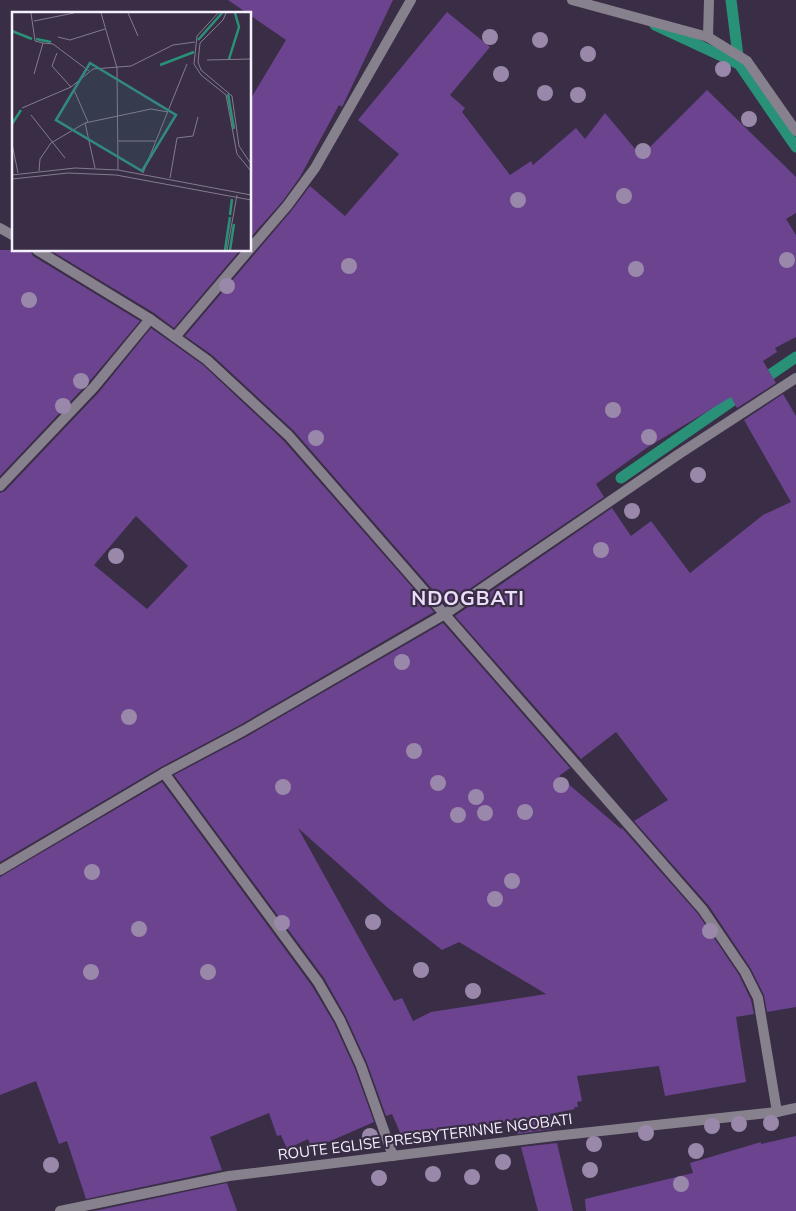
<svg xmlns="http://www.w3.org/2000/svg" width="796" height="1211" font-family="'Nunito Sans',sans-serif">
<style>
.lines{fill:none;stroke-linecap:round;stroke-linejoin:round}
.stream{stroke:#299178;stroke-width:11}
.building{fill:#6c438f;fill-rule:evenodd}
.street{stroke:#87818d;stroke-width:10}
.tree{fill:#98a}
.labels{text-anchor:middle;stroke-width:4.5;stroke-linejoin:round;paint-order:stroke}
.street-label{font-size:15px;fill:#f6effe;stroke:#392e45}
.district-label{font-size:20px;font-weight:bold;letter-spacing:1px;fill:#ebddfb;stroke:#392e45}
.inset-river{fill:none;stroke:#299178;stroke-width:2.5}
.inset-road{fill:none;stroke:#857b8f;stroke-width:1}
.view{fill:#328884;fill-opacity:0.15;stroke:#328884;stroke-width:2.5}
.inset-edge{fill:none;stroke:#f6effe;stroke-width:2.5}
</style>
<rect width="100%" height="100%" fill="#392e45"/>
<g class="lines">
<g class="stream">
<path d="M731 0 739 64 796 147"/>
<path d="M655 25 739 64"/>
<path d="M758 383 796 357"/>
<path d="M621 478 745 392"/>
</g>
</g>
<g class="building">
<path d="M228 0H393L342 107 339 105 300 177 282 202 250 238V100L286 40Z"/>
<path d="M447 12 490 47 450 95 465 108 462 112 510 175 531 161 533 165 576 128 585 139 605 113 641 156 707 90 796 177V213L786 219 796 235V337L775 348 777 352 763 361 776 383 737 408 731 397 648 447 596 484 604 497 446 605 294 431 212 355 185 336 292 210 310 186 345 216 399 154 358 120Z"/>
<path d="M0 250H30L33 256 140 321 89 382 0 476Z"/>
<path d="M50 250H240L174 328 154 313Z"/>
<path d="M151 328 203 365 284 441 434 612 240 725 161 767 0 862V493L5 491 99 392ZM136 516 188 566 147 609 94 565Z"/>
<path d="M783 394 796 416V1007L767 1012 764 995 751 969 709 906 634 821 668 800 616 732 581 759 455 616 612 508 631 536 651 521 690 573 763 515 791 502 744 420Z"/>
<path d="M443 623 570 768 559 776 621 829 622 828 698 914 739 975 751 1000 754 1014 736 1017 746 1082 665 1096 659 1066 577 1076 582 1101 577 1102 578 1107H574L575 1109 550 1114 553 1129 518 1134 514 1120 465 1129 464 1125 409 1138 408 1136 402 1137 392 1114 386 1116 367 1063 346 1017 324 978 174 775 246 737ZM298 828 388 908 442 950 459 942 546 994 431 1012 413 1021 402 998 394 1001Z"/>
<path d="M162 782 312 986 334 1023 355 1069 374 1122 312 1149 308 1139 287 1149 281 1135 277 1136 269 1113 210 1137 222 1170 86 1199 67 1141 59 1144 36 1081 0 1095V877Z"/>
<path d="M796 1136V1211H586L585 1199 693 1173 690 1163 761 1142V1144Z"/>
<path d="M557 1143 573 1211H538L521 1147Z"/>
<path d="M227 1183 237 1211H94Z"/>
</g>
<g class="lines">
<g class="street">
<path d="M572 0 708 37 747 61 796 131"/>
<path d="M708 37 709 0"/>
<path d="M0 228 14 236"/>
<path d="M250 249 287 206 315 168 411 0"/>
<path d="M37 250 150 319 207 360 289 436 703 910 745 972 758 998 777 1112"/>
<path d="M175 337 249 250"/>
<path d="M0 486 94 387 150 319"/>
<path d="M164 773 318 982 340 1020 361 1066 393 1156"/>
<path d="M0 870 164 773 243 731 445 614 679 454 796 378"/>
<path d="M60 1211 229 1176 554 1136 777 1112 796 1108"/>
</g>
</g>
<g class="tree">
<circle cx="490" cy="37" r="8"/>
<circle cx="540" cy="40" r="8"/>
<circle cx="588" cy="54" r="8"/>
<circle cx="723" cy="69" r="8"/>
<circle cx="501" cy="74" r="8"/>
<circle cx="545" cy="93" r="8"/>
<circle cx="578" cy="95" r="8"/>
<circle cx="749" cy="119" r="8"/>
<circle cx="643" cy="151" r="8"/>
<circle cx="624" cy="196" r="8"/>
<circle cx="518" cy="200" r="8"/>
<circle cx="787" cy="260" r="8"/>
<circle cx="349" cy="266" r="8"/>
<circle cx="636" cy="269" r="8"/>
<circle cx="227" cy="286" r="8"/>
<circle cx="29" cy="300" r="8"/>
<circle cx="81" cy="381" r="8"/>
<circle cx="63" cy="406" r="8"/>
<circle cx="613" cy="410" r="8"/>
<circle cx="649" cy="437" r="8"/>
<circle cx="316" cy="438" r="8"/>
<circle cx="698" cy="475" r="8"/>
<circle cx="632" cy="511" r="8"/>
<circle cx="601" cy="550" r="8"/>
<circle cx="116" cy="556" r="8"/>
<circle cx="402" cy="662" r="8"/>
<circle cx="129" cy="717" r="8"/>
<circle cx="414" cy="751" r="8"/>
<circle cx="438" cy="783" r="8"/>
<circle cx="561" cy="785" r="8"/>
<circle cx="283" cy="787" r="8"/>
<circle cx="476" cy="797" r="8"/>
<circle cx="525" cy="812" r="8"/>
<circle cx="485" cy="813" r="8"/>
<circle cx="458" cy="815" r="8"/>
<circle cx="92" cy="872" r="8"/>
<circle cx="512" cy="881" r="8"/>
<circle cx="495" cy="899" r="8"/>
<circle cx="373" cy="922" r="8"/>
<circle cx="282" cy="923" r="8"/>
<circle cx="139" cy="929" r="8"/>
<circle cx="710" cy="931" r="8"/>
<circle cx="421" cy="970" r="8"/>
<circle cx="91" cy="972" r="8"/>
<circle cx="208" cy="972" r="8"/>
<circle cx="473" cy="991" r="8"/>
<circle cx="771" cy="1123" r="8"/>
<circle cx="739" cy="1124" r="8"/>
<circle cx="712" cy="1126" r="8"/>
<circle cx="646" cy="1133" r="8"/>
<circle cx="370" cy="1136" r="8"/>
<circle cx="594" cy="1144" r="8"/>
<circle cx="696" cy="1151" r="8"/>
<circle cx="503" cy="1162" r="8"/>
<circle cx="51" cy="1165" r="8"/>
<circle cx="590" cy="1170" r="8"/>
<circle cx="433" cy="1174" r="8"/>
<circle cx="472" cy="1177" r="8"/>
<circle cx="379" cy="1178" r="8"/>
<circle cx="681" cy="1184" r="8"/>
</g>
<g class="labels">
<g class="street-label">
<text transform="translate(425 1137) rotate(-7)" y="5">ROUTE EGLISE PRESBYTERINNE NGOBATI</text>
</g>
<g class="district-label">
<text x="468" y="605">NDOGBATI</text>
</g>
</g>
<g transform="translate(12 12)">
<rect width="239" height="239" fill="#392e45"/>
<path class="inset-river" d="M0 19 20 27M24 27 39 30M186 28 210 1M217 47 227 15 223 1M148 53 182 40M216 82 222 117M0 112 9 98M218 203 220 187M213 238 218 205M218 238 222 212"/>
<path class="inset-road" d="M19 1 23 29 31 31 22 62M89 1 105 56 106 158M116 1 126 24M206 1 185 24 182 52 189 63 214 83 225 142 239 159M214 1 211 8 188 31 186 50 189 58 220 84 227 134 239 152M22 9 62 1M46 25 58 28 93 17M31 31 41 32 77 59M45 41 40 54 59 75M195 48 239 47M62 78 76 110M10 96 59 75 81 57 119 54 161 33 183 30M19 103 53 146M73 111 83 156M106 129H143M0 132 6 161M27 159 28 147 39 131 73 111 139 97 156 100M131 161 175 52M0 163 63 156 106 158 239 183M158 166 165 126 181 124 186 105M0 167 56 161 104 163 239 188M215 238 225 183"/>
<path class="view" d="M78 51 164 103 130 159 44 108Z"/>
<rect width="239" height="239" class="inset-edge"/>
</g>
</svg>
